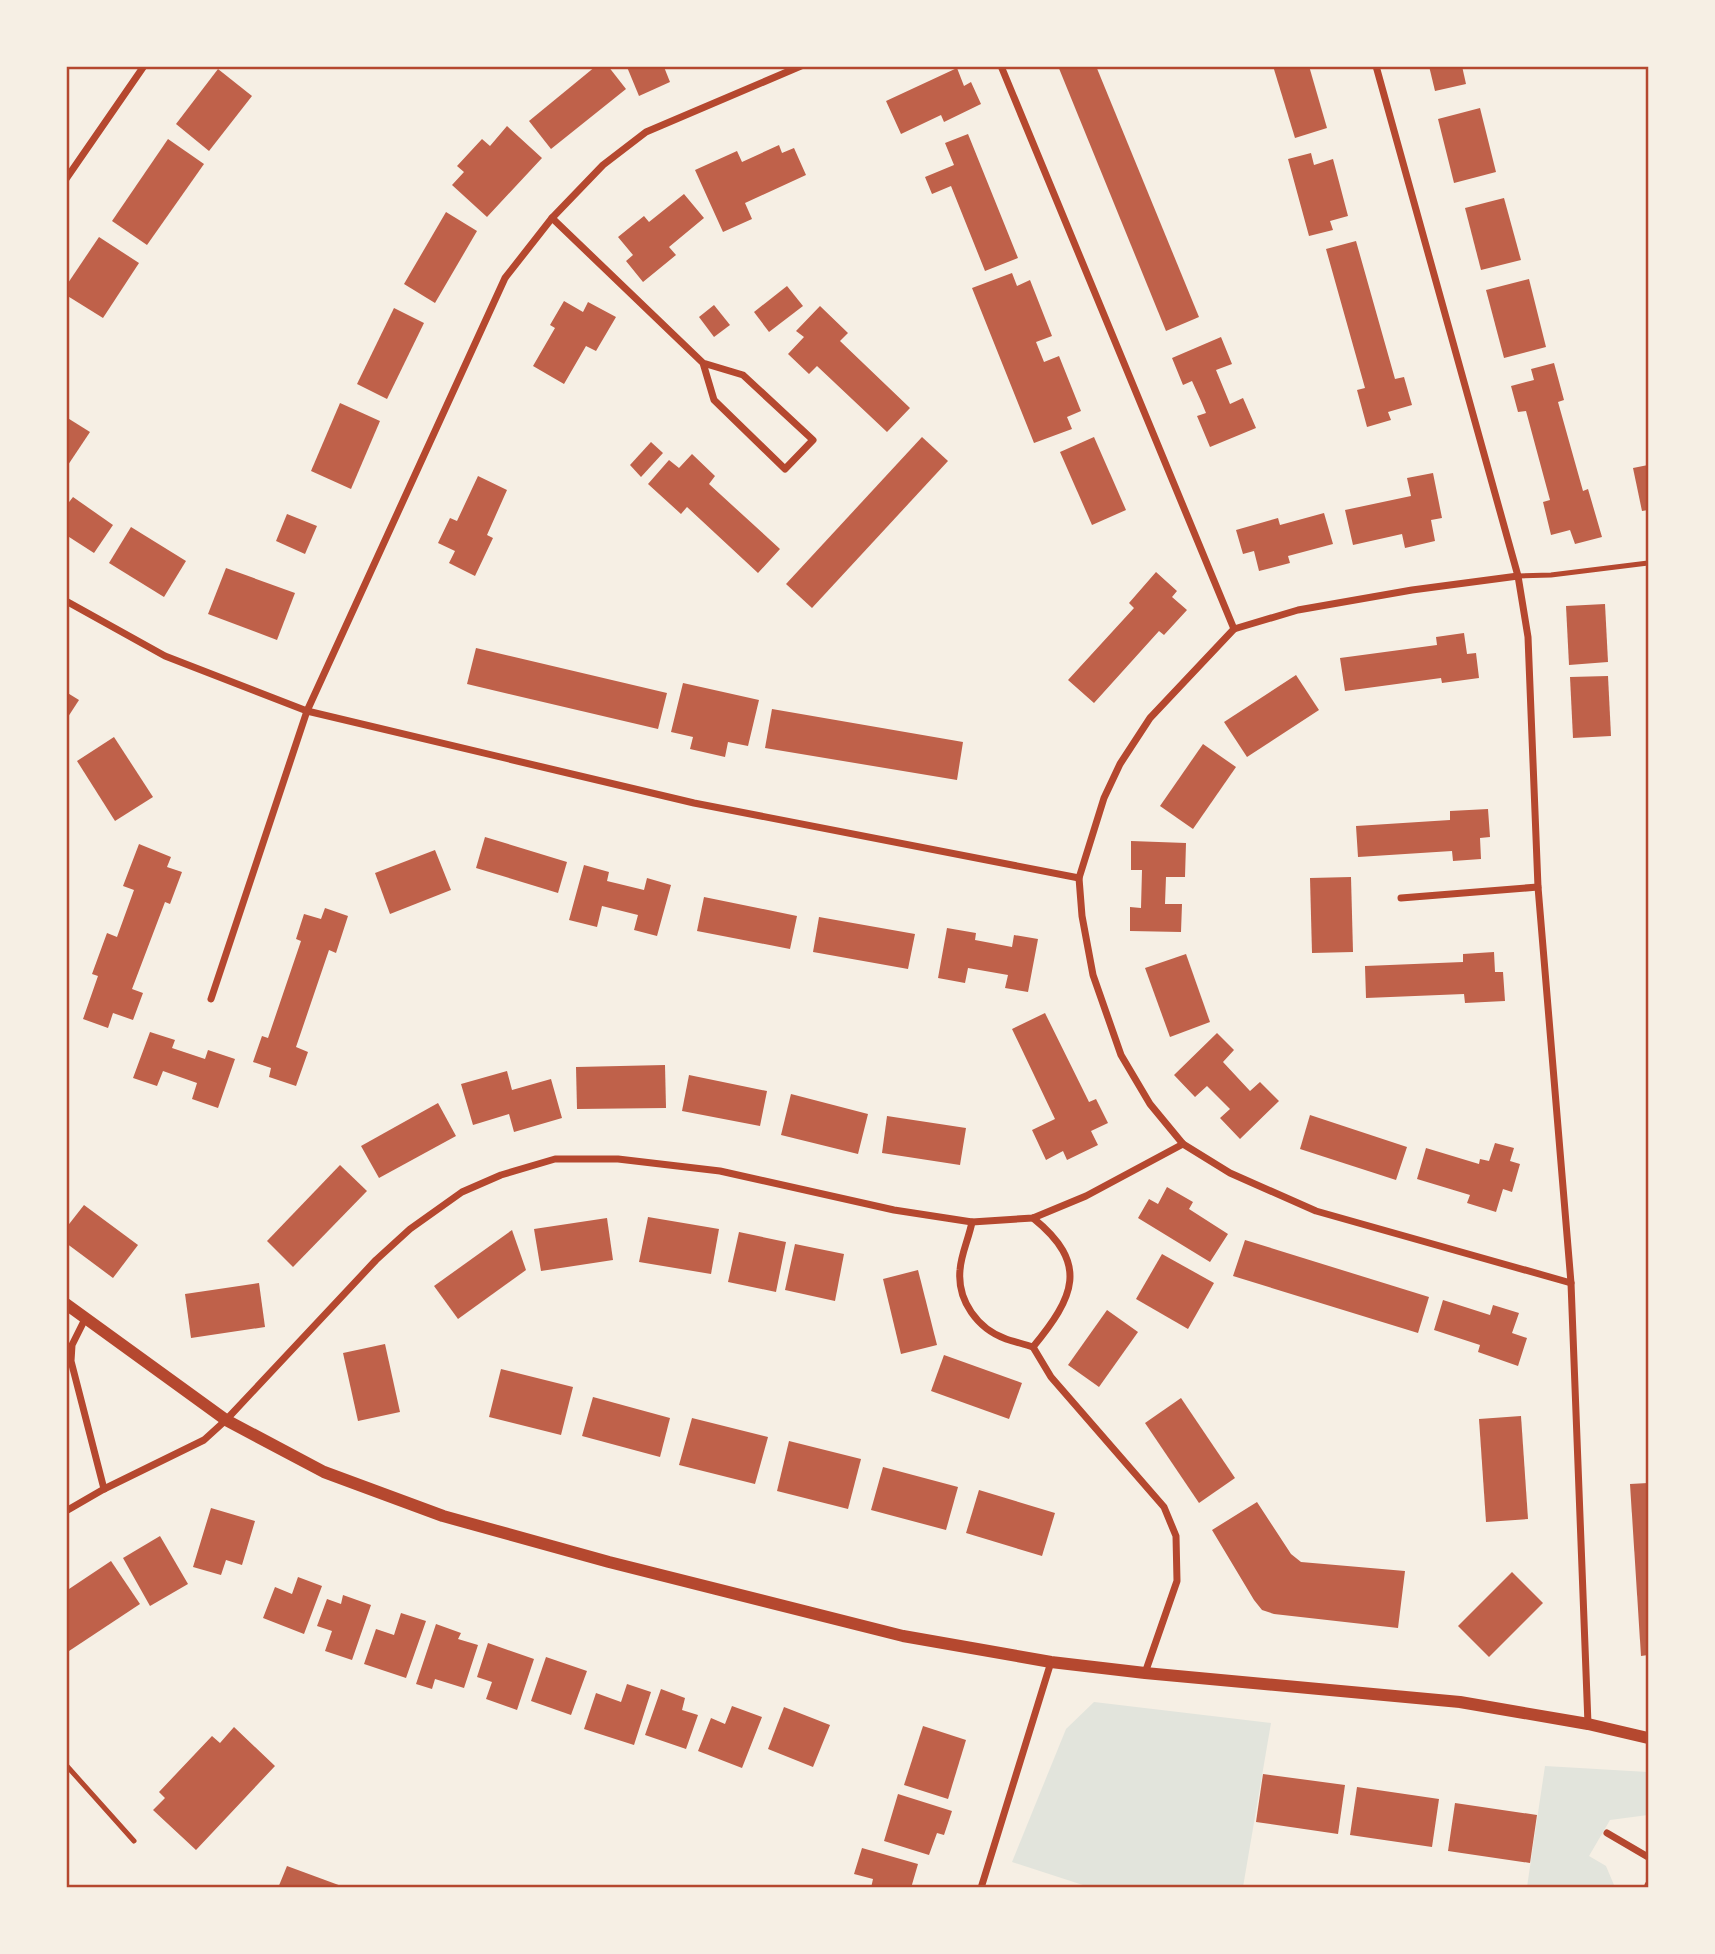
<svg xmlns="http://www.w3.org/2000/svg" width="1715" height="1954" font-family="'Archivo Narrow',sans-serif">
<style>
.green{fill:#e2e4dc}
.building{fill:#bf614a}
.lines{fill:none;stroke-linecap:round;stroke-linejoin:round}
.service{stroke:#b5482f;stroke-width:5}
.minor{stroke:#b5482f;stroke-width:7}
.tertiary{stroke:#b5482f;stroke-width:12}
.neatline{fill:none;stroke:#b5482f;stroke-width:2.5}
</style>
<rect width="100%" height="100%" fill="#f6efe4"/>
<g class="green">
<path d="M1094 1702 1271 1723 1243 1887H1089L1012 1862 1066 1729Z"/>
<path d="M1545 1766 1648 1772V1815L1610 1820 1589 1856 1606 1866 1614 1885 1613 1887H1527Z"/>
</g>
<g class="building">
<path d="M596 66H608L626 89 551 149 529 121Z"/>
<path d="M1058 66H1096L1199 317 1166 331Z"/>
<path d="M1273 66H1309L1327 128 1295 138Z"/>
<path d="M1429 66H1462L1466 84 1435 91Z"/>
<path d="M627 67H664L670 82 639 96Z"/>
<path d="M957 68 964 86 971 82 981 104 944 122 941 115 901 134 886 101Z"/>
<path d="M218 69 252 96 209 151 176 124Z"/>
<path d="M1480 108 1496 172 1454 183 1438 119Z"/>
<path d="M507 126 542 158 487 217 452 185 464 172 457 166 482 139 490 146Z"/>
<path d="M968 134 1018 258 985 271 951 186 932 194 925 177 954 165 945 143Z"/>
<path d="M168 139 204 164 147 245 112 221Z"/>
<path d="M779 145 782 153 794 148 806 175 745 203 752 219 723 232 695 170 737 151 742 162Z"/>
<path d="M1311 153 1314 165 1333 159 1348 216 1330 221 1333 230 1309 236 1288 159Z"/>
<path d="M684 194 704 218 669 247 676 255 643 282 626 261 633 255 618 237 644 216 649 222Z"/>
<path d="M1504 198 1521 260 1481 270 1465 208Z"/>
<path d="M446 212 477 231 435 303 404 284Z"/>
<path d="M99 237 139 263 103 318 66 295V286Z"/>
<path d="M1356 241 1395 379 1404 377 1412 405 1388 412 1391 420 1367 427 1357 390 1365 388 1326 249Z"/>
<path d="M1012 273 1017 286 1030 280 1052 336 1036 342 1044 362 1059 356 1081 411 1067 417 1072 429 1034 443 972 288Z"/>
<path d="M1529 279 1546 347 1504 358 1486 290Z"/>
<path d="M787 286 803 306 769 332 754 312Z"/>
<path d="M564 301 583 312 588 302 616 317 596 351 586 346 564 384 533 366 555 328 550 325Z"/>
<path d="M714 305 730 325 714 337 699 317Z"/>
<path d="M820 306 848 333 840 341 910 408 887 432 817 366 809 374 788 354 804 337 796 331Z"/>
<path d="M394 308 424 323 387 399 357 384Z"/>
<path d="M1221 337 1232 364 1216 370 1230 404 1243 398 1256 428 1210 447 1197 416 1206 413 1201 401 1192 381 1183 385 1172 358Z"/>
<path d="M1554 363 1564 400 1558 402 1583 491 1588 489 1602 537 1575 544 1570 530 1551 535 1543 502 1550 500 1526 411 1518 412 1511 386 1534 380 1531 369Z"/>
<path d="M340 403 380 421 351 489 311 471Z"/>
<path d="M66 417 90 432 66 468Z"/>
<path d="M922 437 948 461 812 608 786 584Z"/>
<path d="M1094 437 1126 510 1092 525 1060 452Z"/>
<path d="M651 442 663 453 641 477 630 465Z"/>
<path d="M692 454 715 476 709 484 780 549 758 573 687 507 681 514 648 484 669 460 679 468Z"/>
<path d="M1648 465V510L1642 511 1633 468Z"/>
<path d="M1433 473 1442 518 1431 520 1435 541 1405 548 1402 534 1353 545 1345 510 1411 496 1407 478Z"/>
<path d="M478 476 507 490 487 535 493 538 475 576 449 563 455 551 438 543 450 518 457 521Z"/>
<path d="M73 497 113 525 94 553 66 535V506Z"/>
<path d="M1324 513 1333 544 1288 556 1290 563 1259 571 1254 551 1243 554 1236 530 1278 518 1280 525Z"/>
<path d="M287 514 317 526 305 554 276 541Z"/>
<path d="M131 527 186 561 164 597 109 563Z"/>
<path d="M226 568 295 593 277 640 208 614Z"/>
<path d="M1156 572 1177 591 1172 597 1187 610 1164 635 1159 631 1094 703 1068 680 1134 608 1129 603Z"/>
<path d="M1605 604 1608 662 1569 665 1566 606Z"/>
<path d="M1464 633 1467 654 1476 653 1479 678 1442 683 1441 678 1345 691 1340 658 1437 645 1436 637Z"/>
<path d="M476 648 667 693 658 729 467 684Z"/>
<path d="M1296 675 1319 710 1247 757 1224 722Z"/>
<path d="M1608 676 1611 736 1573 738 1570 677Z"/>
<path d="M683 683 759 700 748 746 728 742 725 757 690 749 693 737 671 732Z"/>
<path d="M66 692 79 700 66 720Z"/>
<path d="M772 709 963 742 957 780 765 748Z"/>
<path d="M114 737 153 797 115 821 77 761Z"/>
<path d="M1203 744 1236 767 1193 829 1160 806Z"/>
<path d="M1488 809 1490 837 1480 838 1481 859 1453 861 1452 851 1358 857 1356 826 1450 820V811Z"/>
<path d="M485 837 567 862 558 893 476 868Z"/>
<path d="M1131 841 1186 843 1185 877H1166L1165 904H1182L1181 932 1130 931V907L1141 908 1142 870H1131Z"/>
<path d="M139 844 171 857 167 867 182 872 170 904 165 902 132 989 143 993 133 1020 113 1013 108 1028 83 1019 98 976 92 974 107 933 117 937 134 890 123 886Z"/>
<path d="M435 850 451 890 390 914 375 873Z"/>
<path d="M584 865 609 872 607 881 644 890 647 878 671 885 657 936 634 930 638 915 602 906 597 927 569 920Z"/>
<path d="M1351 877 1353 952 1312 953 1310 878Z"/>
<path d="M704 897 797 916 790 949 697 931Z"/>
<path d="M325 908 348 916 336 953 329 950 296 1047 308 1052 296 1086 269 1077 271 1068 253 1062 262 1036 268 1038 301 941 296 939 304 914 321 919Z"/>
<path d="M819 917 915 934 908 969 813 952Z"/>
<path d="M947 928 976 933 975 940 1012 947 1014 935 1038 939 1028 992 1005 988 1008 975 968 968 965 983 938 978Z"/>
<path d="M1494 952 1495 972H1503L1505 1001 1465 1003 1464 994 1366 998 1365 966 1463 962V954Z"/>
<path d="M1186 954 1210 1022 1170 1037 1145 968Z"/>
<path d="M1045 1013 1089 1102 1096 1099 1108 1123 1091 1131 1098 1145 1067 1160 1063 1151 1046 1160 1032 1130 1055 1119 1012 1029Z"/>
<path d="M150 1032 175 1040 172 1048 205 1059 208 1050 235 1059 218 1108 192 1099 197 1083 163 1071 157 1086 133 1078Z"/>
<path d="M1217 1033 1234 1050 1223 1062 1250 1091 1260 1082 1279 1101 1240 1139 1220 1118 1230 1109 1207 1086 1195 1097 1174 1075Z"/>
<path d="M665 1065 666 1108 577 1109 576 1067Z"/>
<path d="M507 1071 512 1090 551 1079 562 1118 514 1132 509 1114 473 1125 461 1084Z"/>
<path d="M689 1075 767 1091 760 1126 682 1111Z"/>
<path d="M791 1094 868 1114 858 1154 781 1135Z"/>
<path d="M438 1103 456 1136 379 1178 361 1146Z"/>
<path d="M1310 1115 1407 1147 1396 1180 1300 1149Z"/>
<path d="M887 1116 966 1128 960 1165 882 1153Z"/>
<path d="M1495 1143 1514 1148 1510 1161 1520 1164 1512 1192 1503 1189 1496 1212 1467 1203 1470 1195 1417 1179 1426 1148 1479 1164 1480 1159 1489 1161Z"/>
<path d="M340 1165 367 1191 293 1267 267 1241Z"/>
<path d="M1167 1187 1193 1202 1189 1209 1228 1234 1210 1262 1138 1218 1149 1199 1158 1204Z"/>
<path d="M84 1205 138 1245 113 1278 66 1243V1228Z"/>
<path d="M648 1217 719 1229 711 1274 639 1262Z"/>
<path d="M607 1218 613 1260 541 1271 534 1229Z"/>
<path d="M512 1230 526 1270 458 1319 434 1286Z"/>
<path d="M739 1232 786 1242 776 1292 728 1282Z"/>
<path d="M1245 1240 1429 1297 1418 1333 1233 1276Z"/>
<path d="M795 1244 844 1254 835 1301 785 1290Z"/>
<path d="M1162 1254 1214 1283 1188 1329 1136 1299Z"/>
<path d="M918 1270 937 1345 901 1354 883 1279Z"/>
<path d="M259 1283 265 1327 191 1338 185 1294Z"/>
<path d="M1443 1300 1490 1315 1493 1305 1519 1313 1512 1333 1527 1338 1518 1366 1478 1352 1480 1345 1434 1330Z"/>
<path d="M1107 1310 1138 1332 1099 1387 1068 1365Z"/>
<path d="M385 1344 400 1412 358 1421 343 1353Z"/>
<path d="M944 1355 1022 1383 1009 1419 931 1391Z"/>
<path d="M501 1369 573 1387 561 1435 489 1417Z"/>
<path d="M593 1397 670 1418 660 1457 582 1436Z"/>
<path d="M1181 1398 1235 1478 1199 1503 1145 1423Z"/>
<path d="M1521 1416 1528 1519 1486 1522 1479 1419Z"/>
<path d="M692 1418 768 1437 755 1484 679 1465Z"/>
<path d="M789 1441 861 1459 848 1509 777 1491Z"/>
<path d="M883 1467 958 1487 946 1530 871 1510Z"/>
<path d="M1648 1483V1655L1641 1656 1630 1484Z"/>
<path d="M979 1490 1055 1513 1042 1556 966 1533Z"/>
<path d="M1257 1502 1291 1554 1301 1562 1405 1571 1398 1628 1274 1614 1262 1610 1254 1600 1212 1530Z"/>
<path d="M211 1508 255 1521 242 1565 226 1560 221 1575 193 1567Z"/>
<path d="M160 1536 188 1584 150 1606 123 1558Z"/>
<path d="M111 1561 140 1604 66 1653V1591Z"/>
<path d="M1512 1572 1543 1603 1489 1657 1458 1626Z"/>
<path d="M298 1577 322 1586 304 1634 263 1618 275 1587 292 1594Z"/>
<path d="M343 1595 371 1605 352 1660 325 1651 332 1631 317 1626 327 1599 341 1604Z"/>
<path d="M401 1613 426 1621 406 1678 364 1664 376 1629 394 1635Z"/>
<path d="M436 1624 461 1633 458 1639 478 1645 464 1688 435 1679 432 1689 416 1684Z"/>
<path d="M488 1643 534 1659 517 1710 486 1699 492 1682 477 1677Z"/>
<path d="M546 1657 587 1671 571 1715 531 1701Z"/>
<path d="M627 1684 651 1692 634 1745 584 1729 596 1693 621 1702Z"/>
<path d="M661 1689 685 1698 682 1710 698 1715 686 1749 645 1735Z"/>
<path d="M732 1706 762 1717 742 1768 698 1751 711 1718 725 1724Z"/>
<path d="M784 1707 830 1725 813 1767 768 1749Z"/>
<path d="M923 1726 966 1740 948 1799 904 1785Z"/>
<path d="M234 1727 275 1766 196 1850 153 1810 165 1798 159 1792 212 1736 220 1743Z"/>
<path d="M1263 1774 1345 1785 1338 1834 1256 1822Z"/>
<path d="M1357 1787 1439 1799 1432 1847 1350 1835Z"/>
<path d="M898 1794 952 1811 944 1835 937 1833 929 1855 884 1841Z"/>
<path d="M1455 1803 1537 1815 1530 1863 1448 1851Z"/>
<path d="M862 1848 918 1864 911 1888H871L873 1879 854 1874Z"/>
<path d="M287 1866 344 1887V1888H278Z"/>
</g>
<g class="lines">
<g class="service">
<path d="M1518 576 1551 575 1648 563"/>
<path d="M66 1765 134 1841"/>
</g>
<g class="minor">
<path d="M1001 66 1234 629"/>
<path d="M1376 66 1518 576 1528 637 1538 887 1571 1283 1588 1724"/>
<path d="M66 179 144 66"/>
<path d="M552 218 703 363 743 375 813 440 785 469 714 400 703 363"/>
<path d="M1518 576 1412 590 1298 610 1234 629 1150 718 1120 764 1104 798 1079 878 1082 916 1093 975 1121 1055 1150 1104 1183 1144 1230 1173 1316 1211 1571 1283"/>
<path d="M66 601 165 656 307 711 694 803 1079 878"/>
<path d="M1401 898 1538 887"/>
<path d="M211 999 307 711 505 278 552 218 603 165 646 132 801 66"/>
<path d="M972 1222C969 1238 961 1254 960 1270 957 1301 978 1329 1006 1339 1015 1342 1024 1344 1033 1347 1074 1297 1090 1264 1033 1218"/>
<path d="M85 1319 72 1345 71 1361 104 1489"/>
<path d="M1033 1347 1051 1377 1164 1507 1176 1536 1177 1581 1145 1673"/>
<path d="M66 1511 104 1489 204 1440 226 1420 376 1260 410 1229 462 1192 501 1175 555 1159H618L720 1171 894 1210 972 1222 1033 1218 1086 1196 1183 1144"/>
<path d="M1607 1833 1648 1857"/>
<path d="M981 1888 1051 1662"/>
<path d="M1647 1888 1648 1885"/>
</g>
<path class="tertiary" d="M66 1304 226 1420 324 1472 443 1516 609 1562 903 1636 1051 1662 1145 1673 1460 1702 1588 1724 1648 1738"/>
</g>
<rect width="1715" height="1954" fill="none" stroke="#f6efe4" stroke-width="136"/>
<rect x="68" y="68" width="1579" height="1818" class="neatline"/>
</svg>
